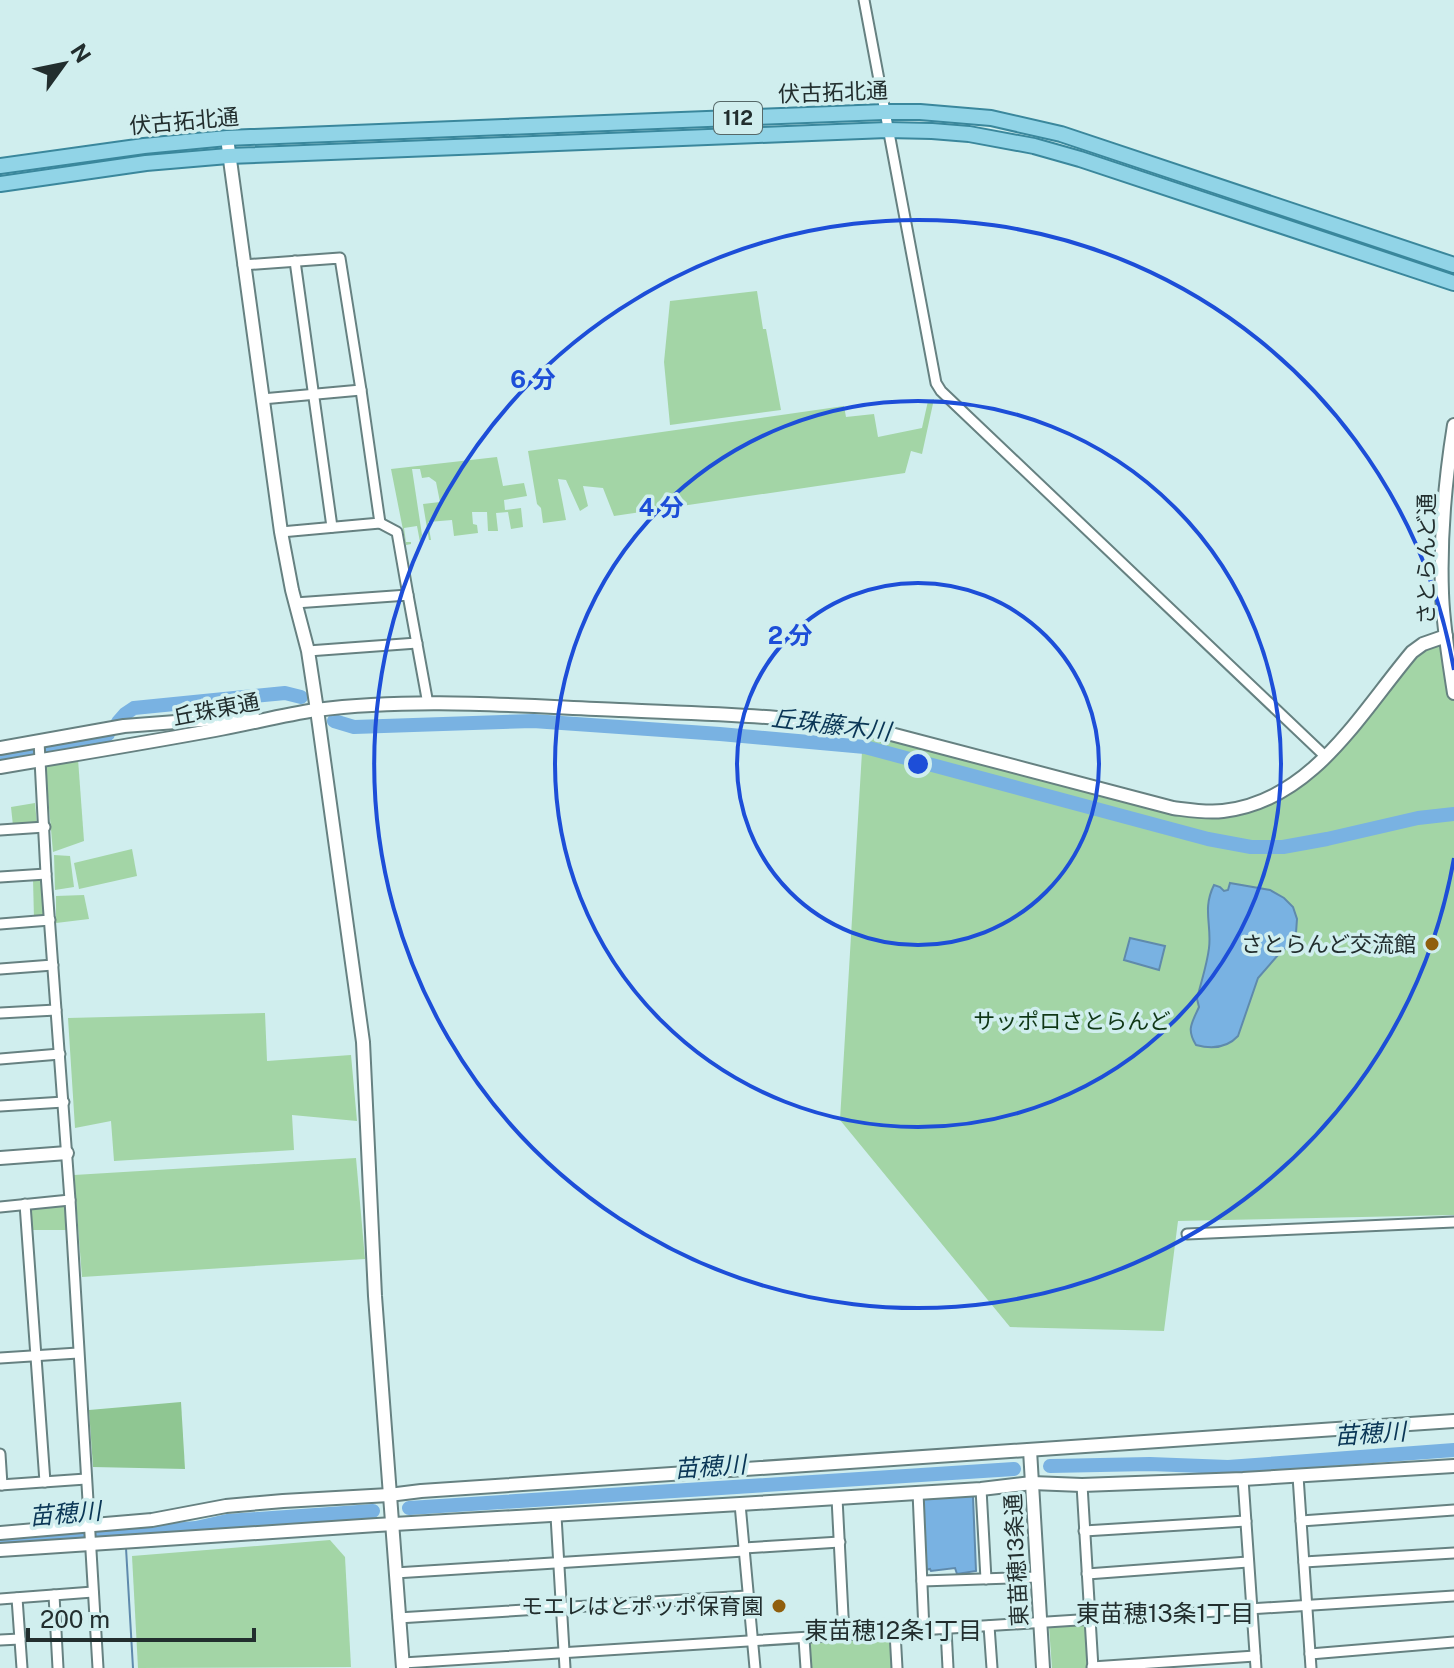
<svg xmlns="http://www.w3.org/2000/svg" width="1454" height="1668" font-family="'Public Sans','Noto Sans JP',sans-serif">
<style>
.green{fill:#a3d5a6}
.forest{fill:#8fc692}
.water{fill:#79b2e2;stroke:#5f8aac;stroke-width:2}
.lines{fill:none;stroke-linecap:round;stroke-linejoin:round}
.stream{stroke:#5f8aac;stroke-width:2}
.river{stroke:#79b2e2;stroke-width:14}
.street-casing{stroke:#668181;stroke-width:13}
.secondary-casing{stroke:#668181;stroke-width:16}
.primary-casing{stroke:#3a879c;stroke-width:18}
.street{stroke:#fff;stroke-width:9}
.secondary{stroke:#fff;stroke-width:12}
.primary{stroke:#91d4e7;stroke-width:14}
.ring{fill:none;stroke:#1d4ed8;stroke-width:4}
.poi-dot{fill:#905f0d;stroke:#d0eeee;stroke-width:3}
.labels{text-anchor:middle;stroke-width:7;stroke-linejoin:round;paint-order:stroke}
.shield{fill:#d0eeee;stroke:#566868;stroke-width:2}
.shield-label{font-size:20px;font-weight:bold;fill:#222e2e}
.street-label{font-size:22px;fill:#222e2e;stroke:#d0eeee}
.poi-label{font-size:22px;fill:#222e2e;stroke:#d0eeee;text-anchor:end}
.park-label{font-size:22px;fill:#103716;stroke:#d0eeee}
.water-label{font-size:24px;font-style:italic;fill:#0a3656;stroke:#d0eeee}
.neighbourhood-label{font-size:24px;fill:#222e2e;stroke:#d0eeee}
.centre{fill:#1d4ed8;stroke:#d0eeee;stroke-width:4}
.ring-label{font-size:24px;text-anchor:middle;font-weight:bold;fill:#1d4ed8;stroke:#d0eeee;stroke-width:7;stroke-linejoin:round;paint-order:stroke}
</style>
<rect width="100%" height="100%" fill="#d0eeee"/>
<g class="green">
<path d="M757 291 763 329H766L781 410 670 425 664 362 670 301Z"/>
<path d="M934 399 922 454 911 451 905 473 614 516 603 488 583 486 588 506 580 511 566 480 558 479 566 520 543 523 541 508 537 504 528 451 844 406 846 417 874 414 878 437 922 428 928 401Z"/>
<path d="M497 457 503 486 524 483 527 496 504 500 505 510 521 508 523 527 511 529 508 512 496 513 498 531H488L487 512H472L473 524 477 525 478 533 454 536 452 520 428 522 431 540H429L423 504 440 502 436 482 429 477 422 478 420 469H412L422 535 420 542 417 526 404 528 406 542H411V544L406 545 391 469Z"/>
<path d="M1454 638V1215L1178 1221 1164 1331 1010 1327 840 1120 863 735 867 734 904 741 1163 812 1194 816 1264 806 1288 795 1315 776 1412 659 1431 646Z"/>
<path d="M78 759 84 841 53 852 45 763Z"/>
<path d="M35 803 37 825 13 826 11 807Z"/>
<path d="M132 849 137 876 79 889 74 863Z"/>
<path d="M54 855 70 856 74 887 55 890Z"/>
<path d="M33 879 44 880 46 918 34 919Z"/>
<path d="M84 895 89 919 56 923V896Z"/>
<path d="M265 1013 267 1061 351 1055 357 1121 292 1115 294 1150 114 1161 111 1121 75 1128 68 1018Z"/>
<path d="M356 1158 365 1259 82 1277 74 1175Z"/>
<path d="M66 1204 68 1230H31L30 1209Z"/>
<path d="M330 1540 345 1557 351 1667 138 1668 132 1556Z"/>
<path d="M1085 1625 1087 1668H1052L1049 1627Z"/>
<path d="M890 1634 892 1668H809L807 1640Z"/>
</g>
<path class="forest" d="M181 1402 185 1469 93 1467 89 1410Z"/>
<g class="water">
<path d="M1230 883 1270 890 1284 898 1293 907 1297 919 1296 933 1292 943 1278 955 1258 978 1238 1036C1227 1048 1211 1049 1196 1045 1186 1029 1192 1023 1199 1007L1197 999C1201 982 1207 965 1209 948 1212 925 1202 909 1214 885L1220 887 1224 891 1228 890Z"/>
<path d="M1130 938 1165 946 1159 970 1124 960Z"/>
<path d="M971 1495 973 1497 976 1571 957 1574 955 1568 931 1571 930 1569 925 1570 921 1500 924 1498Z"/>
</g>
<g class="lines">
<path class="stream" d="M133 1668 126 1548 157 1546"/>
<g class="river">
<path d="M334 721 354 727 533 721 720 734 865 747 1208 839 1251 847H1283L1327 839 1418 818 1454 814"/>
<path d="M118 722 125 714 134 708 285 693 301 697"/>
<path d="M49 749 101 739 108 734"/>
<path d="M0 757 36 751"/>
<path d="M1050 1466 1150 1464 1228 1467 1454 1450"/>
<path d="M409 1508 1014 1469"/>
<path d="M0 1542 128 1534 196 1528 227 1521 373 1511"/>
</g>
<g class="street-casing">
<g id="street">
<path d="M864 0 936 383 941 391 1326 757"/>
<path d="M295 261 332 527"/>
<path d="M243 265 340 258 361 390 380 523 281 532"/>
<path d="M262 399 361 390"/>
<path d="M380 523 397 532 408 595"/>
<path d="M295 603 408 595 428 704"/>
<path d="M308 651 417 643"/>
<path d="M39 741 46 874 70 1200 98 1668"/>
<path d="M0 830 45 827"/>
<path d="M0 877 46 874"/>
<path d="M0 924 50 920"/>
<path d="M0 969 53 965"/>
<path d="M0 1013 56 1010"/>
<path d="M0 1059 60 1054"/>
<path d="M0 1106 64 1102"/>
<path d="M25 1204 45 1482"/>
<path d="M0 1207 70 1200"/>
<path d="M1187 1234 1454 1222"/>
<path d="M0 1358 78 1353"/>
<path d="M0 1454 2 1485"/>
<path d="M1298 1476 1311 1668"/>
<path d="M1243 1479 1256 1668"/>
<path d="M0 1485 86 1479"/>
<path d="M1082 1485 1093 1668"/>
<path d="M981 1489 986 1579"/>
<path d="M918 1492 924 1631"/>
<path d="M837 1498 844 1635"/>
<path d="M740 1504 755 1668"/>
<path d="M556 1516 565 1668"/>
<path d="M1301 1521 1454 1510"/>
<path d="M1084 1531 1246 1521"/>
<path d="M744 1548 840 1542"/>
<path d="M1304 1562 1454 1553"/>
<path d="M395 1573 744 1551"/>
<path d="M1087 1574 1248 1562"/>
<path d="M922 1581 1038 1577"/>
<path d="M54 1595 58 1668"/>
<path d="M17 1598 22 1668"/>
<path d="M0 1599 93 1592"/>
<path d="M398 1618 747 1596"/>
<path d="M989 1626 992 1668"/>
<path d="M946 1629 948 1668"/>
<path d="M895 1632 897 1668"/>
<path d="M804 1639 806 1668"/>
<path d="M0 1640 20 1639"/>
<path d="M1310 1654 1454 1642"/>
<path d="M403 1663 1454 1596"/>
<path d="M1092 1667 1255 1656"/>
</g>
</g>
<g class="secondary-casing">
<g id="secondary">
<path d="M227 138 281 532 292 590 308 651 317 710 363 1042 375 1296 403 1668"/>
<path d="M1454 425C1445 481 1440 537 1442 593 1443 626 1449 660 1454 693"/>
<path d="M0 748 124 726 253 716"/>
<path d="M0 767C72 755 144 743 215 730 249 724 282 715 316 710 416 697 519 706 619 710 708 714 805 715 891 734L1173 808C1189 810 1206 813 1223 811 1312 801 1359 715 1412 652L1423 644 1446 636"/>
<path d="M0 1158 67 1153"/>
<path d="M1030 1450 1043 1668"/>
<path d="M0 1533 152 1520 226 1506 283 1501 389 1495 421 1491 1454 1421"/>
<path d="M0 1550 377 1525 740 1504 981 1489 1032 1483 1082 1485 1243 1479 1454 1466"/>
</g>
</g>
<g class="primary-casing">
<g id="primary">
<path d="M0 166 144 146 227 138 884 112H920L991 118 1061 134 1454 265"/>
<path d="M0 184 146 163 228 156 887 130 932 131 969 134 1034 146 1080 159 1454 283"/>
</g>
</g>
<use href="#street" class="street"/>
<use href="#secondary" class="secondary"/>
<use href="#primary" class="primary"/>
</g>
<g class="ring">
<circle cx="918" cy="764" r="181"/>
<circle cx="918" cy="764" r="363"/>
<path d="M1454 858A544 544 0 1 1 1454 670"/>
</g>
<g class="poi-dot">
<circle cx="1432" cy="944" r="8"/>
<circle cx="779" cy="1606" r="8"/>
</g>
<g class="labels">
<rect class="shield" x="714" y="102" width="48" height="32" rx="6"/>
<g class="shield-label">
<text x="738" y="125">112</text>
</g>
<g class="street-label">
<text transform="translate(833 92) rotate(-2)" y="8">伏古拓北通</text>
<text transform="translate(184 121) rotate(-5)" y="8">伏古拓北通</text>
<text transform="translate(1426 559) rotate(-90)" y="8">さとらんど通</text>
<text transform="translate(216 709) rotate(-11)" y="8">丘珠東通</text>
<text transform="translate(1016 1560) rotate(-93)" y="8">東苗穂13条通</text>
</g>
<g class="poi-label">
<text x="1416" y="952">さとらんど交流館</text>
<text x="763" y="1614">モエレはとポッポ保育園</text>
</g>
<g class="park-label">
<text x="1072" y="1029">サッポロさとらんど</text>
</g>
<g class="water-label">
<text transform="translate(831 725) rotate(7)" y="8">丘珠藤木川</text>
<text transform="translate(1370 1434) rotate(-4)" y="8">苗穂川</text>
<text transform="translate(710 1467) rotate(-4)" y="8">苗穂川</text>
<text transform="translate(65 1514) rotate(-5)" y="8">苗穂川</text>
</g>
<g class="neighbourhood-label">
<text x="1165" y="1622">東苗穂13条1丁目</text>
<text x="893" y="1639">東苗穂12条1丁目</text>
</g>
</g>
<circle cx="918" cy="764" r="12" class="centre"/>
<g class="ring-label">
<text x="533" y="388">6 分</text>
<text x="661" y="516">4 分</text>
<text x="790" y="644">2 分</text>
</g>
<g transform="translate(64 64) rotate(57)" stroke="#d0eeee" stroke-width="6" paint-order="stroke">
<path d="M0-6L14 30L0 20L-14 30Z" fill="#222e2e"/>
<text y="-12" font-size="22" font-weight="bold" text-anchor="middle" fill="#222e2e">N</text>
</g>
<path d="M28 1628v12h226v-12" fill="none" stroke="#222e2e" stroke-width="4"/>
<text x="40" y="1628" font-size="24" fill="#222e2e" stroke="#d0eeee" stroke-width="6" paint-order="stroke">200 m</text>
</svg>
